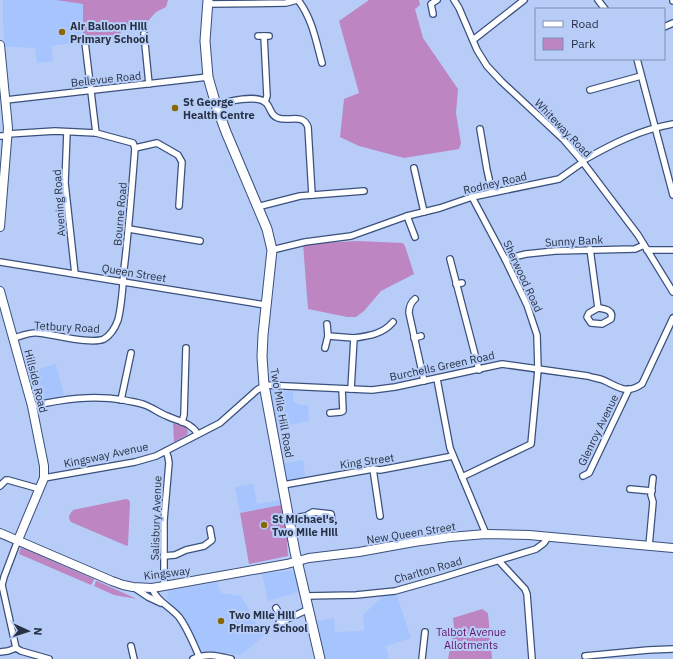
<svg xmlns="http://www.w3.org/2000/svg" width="673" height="659" font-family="'IBM Plex Sans',sans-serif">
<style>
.built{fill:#a6c4fe}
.green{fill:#bd86c2}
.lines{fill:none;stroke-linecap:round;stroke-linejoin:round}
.street-casing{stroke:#3a507d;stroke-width:8}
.secondary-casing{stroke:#3a507d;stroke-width:10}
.primary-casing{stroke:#3a507d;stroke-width:11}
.street{stroke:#fff;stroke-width:5.5}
.secondary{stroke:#fff;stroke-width:8}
.primary{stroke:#fff;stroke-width:9}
.poi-dot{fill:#8a6604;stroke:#b7cdf7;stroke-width:1.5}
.labels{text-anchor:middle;stroke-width:4;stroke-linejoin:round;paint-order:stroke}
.poi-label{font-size:11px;font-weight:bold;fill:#273145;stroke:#b7cdf7;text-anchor:start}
.street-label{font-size:11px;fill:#273145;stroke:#b7cdf7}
.park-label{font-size:11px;fill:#61146a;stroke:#b7cdf7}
</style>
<rect width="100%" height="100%" fill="#b7cdf7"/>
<g class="built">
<path d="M3 0H131L119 37 51 46 53 61 37 63 35 48 15 47H5L3 26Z"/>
<path d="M56 364 64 395 38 401 36 400 28 372Z"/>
<path d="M268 390 293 392V401L299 405H308L309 421 275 428Z"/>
<path d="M303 460 305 477 285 482 282 464Z"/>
<path d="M253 484 257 504 281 500V505L240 513 235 487Z"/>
<path d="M294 570 299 592 268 601 262 574Z"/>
<path d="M217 582 221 593 241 596 264 636 241 655 218 652H200L184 617 167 600 168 591Z"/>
<path d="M396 593 411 638 386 646 389 659H324L316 621 334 618 335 632 364 631 363 615 384 595Z"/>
</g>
<g class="green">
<path d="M56 0H168L166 7 156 12 148 21 122 28 119 37 87 40 86 34H83V4Z"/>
<path d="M369 0H419L420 5 415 9 423 38 458 89 456 113 461 143 459 149 404 158 359 146 340 137 344 99 359 93 339 21Z"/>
<path d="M357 241 403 243 405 246 414 274 381 291 364 311 356 317H347L308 309 303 244Z"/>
<path d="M173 423 186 427 188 432 187 435 174 442Z"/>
<path d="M126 499 129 500 130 503 128 545 127 546 71 522C67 517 70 514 73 510Z"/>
<path d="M281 505 289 541 287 542 288 556 249 564 240 513Z"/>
<path d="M22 548 94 579V580L91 585 19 554 20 549Z"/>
<path d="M96 581H97L137 599 114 595 94 586Z"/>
<path d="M482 609 488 613 492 659H448L454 627 453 618Z"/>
</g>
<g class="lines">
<g class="street-casing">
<g id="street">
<path d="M298 0C312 18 316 41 322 63"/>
<path d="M454 0 459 8 477 50 487 66 501 81 563 139 582 161 638 235 673 292"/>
<path d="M598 0 605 9"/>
<path d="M673 0V1"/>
<path d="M208 4 286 3 297 0"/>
<path d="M433 14 431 4 437 0"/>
<path d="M664 27 673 23"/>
<path d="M144 34 149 84"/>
<path d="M258 36H269"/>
<path d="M264 36 267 96 265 102"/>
<path d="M473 40 524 0"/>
<path d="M85 42 96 133"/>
<path d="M637 59 673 195"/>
<path d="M590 90 641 76"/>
<path d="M6 100 208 77"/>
<path d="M216 105C226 102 259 93 267 104 271 109 271 116 278 118 289 122 303 113 308 127L312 195"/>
<path d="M480 129 487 170 492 192"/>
<path d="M67 132 65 183 75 274"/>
<path d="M8 134 55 131 96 133 133 143 135 148 157 143 178 155 182 162 179 206"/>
<path d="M0 136H8"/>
<path d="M582 161C612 144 639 130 673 124"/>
<path d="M414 168 424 212"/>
<path d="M257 207 300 196 364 191"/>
<path d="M407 216 415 237"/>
<path d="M129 229 200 241"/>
<path d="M590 249 598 308"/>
<path d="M272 250 305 242 351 236 407 216 440 208 472 197 559 179 583 162"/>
<path d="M647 250H673"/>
<path d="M450 259 479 370"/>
<path d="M505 259 526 254 555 251 635 249 644 245"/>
<path d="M0 262 265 305"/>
<path d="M456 284 462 283"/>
<path d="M415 299C410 303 409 307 409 313L424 381"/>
<path d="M598 308C605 309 614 310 611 319L602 324 591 323 587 317 589 313Z"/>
<path d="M328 336 354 338"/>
<path d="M14 338C21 336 30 332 38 333 54 334 90 345 104 339 111 335 115 328 118 320 122 304 123 285 124 269 129 228 132 188 135 148"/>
<path d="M414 338 421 336"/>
<path d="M325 348 328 336 327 324"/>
<path d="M437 379 450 448 486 534"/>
<path d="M264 385 372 390 395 387 502 364 588 376C593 378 598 378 603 380 619 387 626 395 642 384L673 318"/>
<path d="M351 389 354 338C369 336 383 334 393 322"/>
<path d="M121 400 131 353"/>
<path d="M32 406C64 399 91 395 124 400 131 402 138 402 145 405 153 408 159 413 167 416 180 422 190 422 198 434"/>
<path d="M330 413 341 412 343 411 342 389"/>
<path d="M182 422 184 415 186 348"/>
<path d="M373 469 380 516"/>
<path d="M583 476 589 473 629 389"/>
<path d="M462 477 531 444 538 370 537 335 527 305 505 259 472 197"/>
<path d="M44 478 135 462 156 456 220 423 257 390 264 386"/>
<path d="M283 485 373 469 380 470 396 467 453 456"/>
<path d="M0 486 6 480H8L40 489"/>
<path d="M630 489 652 491"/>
<path d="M289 519 306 516 313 512 331 514 332 519"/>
<path d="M649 546 653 502 651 495 653 478"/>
<path d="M164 556 175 555 186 550 204 546 212 540 210 529"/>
<path d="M499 561 525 589 527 594 532 659"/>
<path d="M164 586V520L169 463 168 457 166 451"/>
<path d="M133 587 148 597 161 603"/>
<path d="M152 588C156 601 171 607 179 617 188 629 193 643 199 656"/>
<path d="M305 596 356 595 395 591 441 578 536 549 544 543 548 537"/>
<path d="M276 608 284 621"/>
<path d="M279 623 309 609"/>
<path d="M131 646 134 659"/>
<path d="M16 648 2 585 4 577 18 540"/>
<path d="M16 648 21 651 49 659"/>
<path d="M0 652 8 651 16 648"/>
<path d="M585 656 648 650 673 649"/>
<path d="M193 659C206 653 218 656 231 659"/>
<path d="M422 659 425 632"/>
</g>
</g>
<g class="secondary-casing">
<g id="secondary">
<path d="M0 45 8 128 0 227"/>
<path d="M0 291 32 406 44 466V478L18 540"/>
<path d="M0 533 112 581 123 585 133 587 152 588 164 586 287 564 309 558 359 552 414 542 450 537 486 534 529 535 673 548"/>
</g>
</g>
<g class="primary-casing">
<path id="primary" d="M208 0 205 41 208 77 216 105 226 132 267 229 272 250 263 335 262 357 264 385 295 552 320 659"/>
</g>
<use href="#street" class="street"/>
<use href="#secondary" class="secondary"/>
<use href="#primary" class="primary"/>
</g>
<g class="poi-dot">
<circle cx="62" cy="32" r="4"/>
<circle cx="175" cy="108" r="4"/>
<circle cx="264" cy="525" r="4"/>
<circle cx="221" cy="621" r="4"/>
</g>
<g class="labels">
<g class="poi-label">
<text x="70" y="30">Air Balloon Hill<tspan x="70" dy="13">Primary School</tspan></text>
<text x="183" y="106">St George<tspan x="183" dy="13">Health Centre</tspan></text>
<text x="272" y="523">St Michael's,<tspan x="272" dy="13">Two Mile Hill</tspan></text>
<text x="229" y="619">Two Mile Hill<tspan x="229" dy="13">Primary School</tspan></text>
</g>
<g class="street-label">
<text transform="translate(106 79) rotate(-6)" y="4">Bellevue Road</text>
<text transform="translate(563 128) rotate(46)" y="4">Whiteway Road</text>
<text transform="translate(495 183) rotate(-13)" y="4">Rodney Road</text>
<text transform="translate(59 203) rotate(-94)" y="4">Avening Road</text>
<text transform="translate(120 214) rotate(-85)" y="4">Bourne Road</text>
<text transform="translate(574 241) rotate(-3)" y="4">Sunny Bank</text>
<text transform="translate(134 273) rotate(9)" y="4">Queen Street</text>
<text transform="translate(523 276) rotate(65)" y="4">Sherwood Road</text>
<text transform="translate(67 327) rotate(3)" y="4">Tetbury Road</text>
<text transform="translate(442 366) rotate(-12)" y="4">Burchells Green Road</text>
<text transform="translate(36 381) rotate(76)" y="4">Hillside Road</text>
<text transform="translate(282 413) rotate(80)" y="4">Two Mile Hill Road</text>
<text transform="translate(598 430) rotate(-64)" y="4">Glenroy Avenue</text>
<text transform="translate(106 455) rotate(-12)" y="4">Kingsway Avenue</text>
<text transform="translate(367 461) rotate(-8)" y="4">King Street</text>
<text transform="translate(156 518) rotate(-88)" y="4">Salisbury Avenue</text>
<text transform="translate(411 533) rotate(-9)" y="4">New Queen Street</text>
<text transform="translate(428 570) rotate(-16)" y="4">Charlton Road</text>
<text transform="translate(167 573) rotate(-7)" y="4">Kingsway</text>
</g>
<g class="park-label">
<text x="471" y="636">Talbot Avenue<tspan x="471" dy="13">Allotments</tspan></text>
</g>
</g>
<rect x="535" y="8" width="130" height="52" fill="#b7cdf7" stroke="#7d8fb0"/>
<rect x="543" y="21" width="20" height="6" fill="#ffffff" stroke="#7d8fb0"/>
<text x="571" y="28" font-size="12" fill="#273145">Road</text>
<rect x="543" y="38" width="20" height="12" fill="#bd86c2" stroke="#7d8fb0"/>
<text x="571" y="48" font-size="12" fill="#273145">Park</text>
<g transform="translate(28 631) rotate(93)" stroke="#b7cdf7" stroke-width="3" paint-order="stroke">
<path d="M0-3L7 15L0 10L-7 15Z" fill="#273145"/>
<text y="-6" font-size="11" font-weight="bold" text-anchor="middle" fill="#273145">N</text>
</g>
</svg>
